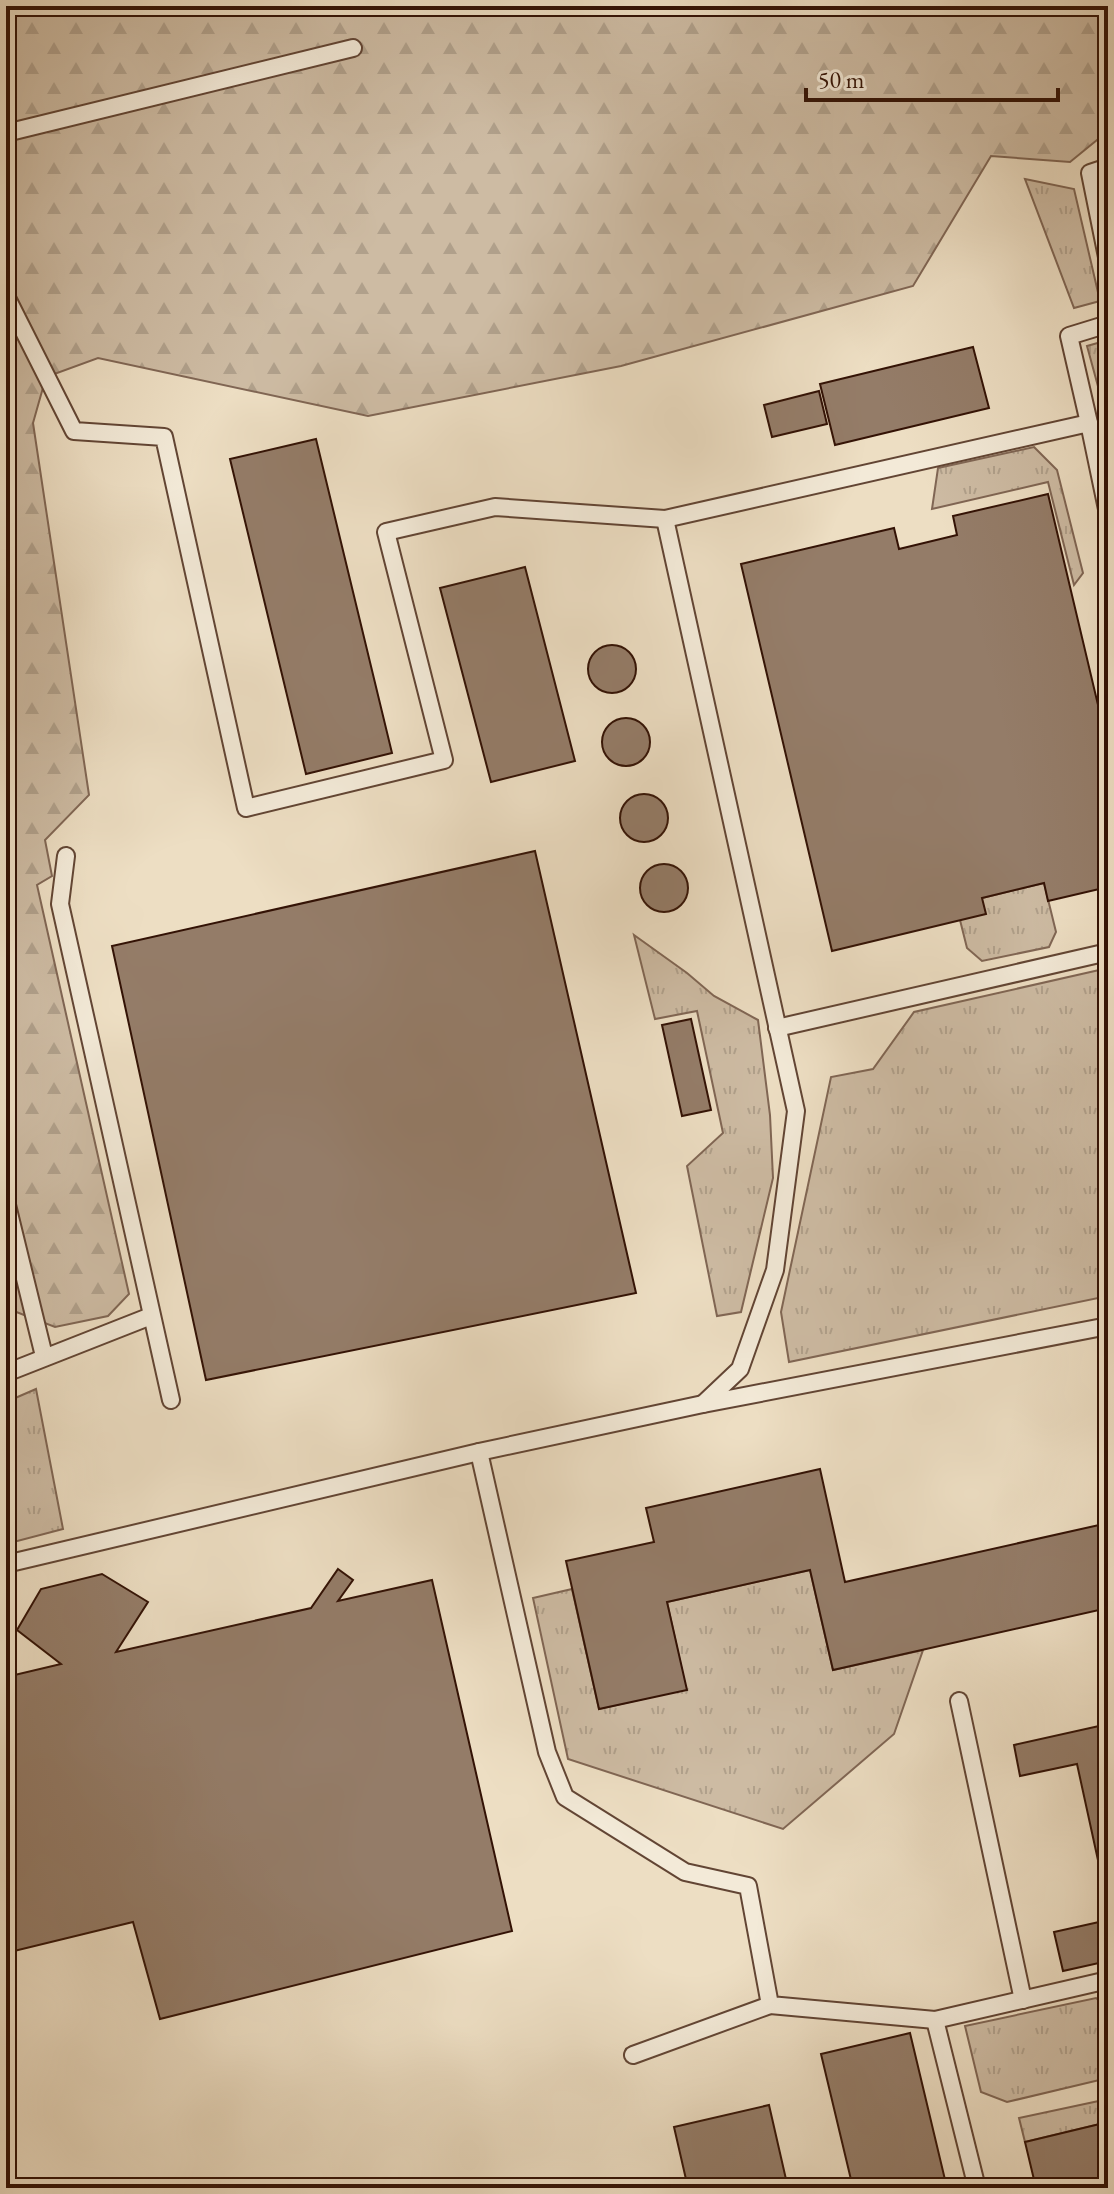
<svg xmlns="http://www.w3.org/2000/svg" width="1114" height="2194" font-family="'EB Garamond',serif">
<style>
.grass{fill:url(#grass-tufts);stroke:#806654;stroke-width:2}
.forest{fill:url(#forest-firs);stroke:#806654;stroke-width:2}
.building{fill:#947c68;stroke:#331205;stroke-width:2}
.lines{fill:none;stroke-linecap:round;stroke-linejoin:round}
.lane-casing{stroke:#624534;stroke-width:20}
.lane{stroke:#f3ead8;stroke-width:16}
</style>
<defs>
<pattern id="grass-tufts" width="24" height="20" patternUnits="userSpaceOnUse" patternTransform="scale(2)"><rect width="24" height="20" fill="#cdbba3"/><path d="M3 7l-1-3M5 7V3M7 7l1-3M15 17l-1-3M17 17v-4M19 17l1-3" fill="none" stroke="#b0a08b"/></pattern>
<pattern id="forest-firs" width="22" height="20" patternUnits="userSpaceOnUse" patternTransform="scale(2)"><rect width="22" height="20" fill="#cdbba3"/><path d="M5 1l3.5 6h-7zM16 11l3.5 6h-7z" fill="#b0a08b"/></pattern>
</defs>
<rect width="100%" height="100%" fill="#eddec3"/>
<filter id="stains"><feTurbulence type="fractalNoise" baseFrequency=".0025" numOctaves="4"/><feColorMatrix values="0 0 0 0 .2 0 0 0 0 .09 0 0 0 0 .02 0 0 0 .5 -.17"/></filter>
<radialGradient id="worn" r=".72"><stop offset=".6" stop-color="#630" stop-opacity="0"/><stop offset="1" stop-color="#630" stop-opacity=".3"/></radialGradient>
<g class="grass">
<path d="M1025 179 1074 189 1100 301 1074 308Z"/>
<path d="M1108 340V423L1087 346Z"/>
<path d="M1034 447 1057 470 1083 573 1074 585 1048 482 932 509 938 468Z"/>
<path d="M1044 883 1056 932 1049 947 982 961 967 948 960 920 982 898Z"/>
<path d="M634 935 687 973 714 996 758 1020 770 1115 773 1178 741 1312 717 1316 687 1166 723 1133 697 1011 655 1019Z"/>
<path d="M1108 968V1296L789 1362 781 1312 831 1077 873 1069 914 1012Z"/>
<path d="M36 1389 63 1529 6 1544V1402Z"/>
<path d="M810 1570 833 1670 923 1650 894 1734 783 1829 568 1759 533 1598 572 1589 599 1709 686 1689 667 1602Z"/>
<path d="M1096 1998 1108 2008V2078L1007 2102 981 2092 965 2026Z"/>
<path d="M1108 2099V2122L1025 2142 1019 2118Z"/>
</g>
<path class="forest" d="M6 6H1108V131L1070 162 991 156 913 286 621 366 368 416 98 358 46 377 33 423 89 795 45 840 52 876 37 885 129 1294 108 1316 55 1327 6 1308Z"/>
<g class="building">
<path d="M973 347 989 408 835 445 820 384Z"/>
<path d="M819 391 827 424 772 437 764 405Z"/>
<path d="M316 439 392 753 306 774 230 459Z"/>
<path d="M1048 494 1108 747V887L1048 901 1044 883 982 898 986 914 832 951 741 564 894 528 899 549 957 535 953 516Z"/>
<path d="M525 567 575 761 491 782 440 588Z"/>
<circle cx="612" cy="669" r="24"/>
<circle cx="626" cy="742" r="24"/>
<circle cx="644" cy="818" r="24"/>
<path d="M535 851 636 1293 206 1380 112 946Z"/>
<circle cx="664" cy="888" r="24"/>
<path d="M691 1019 711 1110 682 1116 662 1025Z"/>
<path d="M820 1469 845 1582 1108 1523V1608L833 1670 810 1570 667 1602 687 1690 599 1709 566 1561 654 1542 646 1508Z"/>
<path d="M338 1569 353 1580 338 1601 432 1580 512 1931 160 2019 133 1922 6 1953V1677L61 1664 17 1630 41 1589 102 1574 148 1602 116 1652 311 1608Z"/>
<path d="M1108 1724V1906L1077 1764 1020 1776 1014 1745Z"/>
<path d="M1108 1920V1961L1063 1971 1054 1932Z"/>
<path d="M910 2033 947 2188H853L821 2054Z"/>
<path d="M769 2105 788 2188H688L674 2127Z"/>
<path d="M1108 2122V2188H1036L1025 2142Z"/>
</g>
<g class="lines">
<g class="lane-casing">
<g id="lane">
<path d="M6 133 353 48"/>
<path d="M1108 167 1090 173 1108 262"/>
<path d="M6 296 74 431 164 437 246 808 444 760 386 532 495 507 665 519 1089 423 1108 514"/>
<path d="M1089 423 1069 336 1108 324"/>
<path d="M665 519 796 1111 775 1270 740 1369 703 1404"/>
<path d="M66 856 60 904 171 1400"/>
<path d="M777 1028 1108 952"/>
<path d="M6 1201 44 1356"/>
<path d="M6 1373 151 1316"/>
<path d="M479 1452 547 1752 565 1797 685 1872 748 1886 770 2005 935 2020"/>
<path d="M6 1564 479 1452 703 1404 1108 1326"/>
<path d="M959 1701 1023 2000"/>
<path d="M633 2055 770 2005"/>
<path d="M977 2188 935 2020 1108 1980"/>
</g>
</g>
<use href="#lane" class="lane"/>
</g>
<rect width="1114" height="2194" fill="none" stroke="#eddec3" stroke-width="32"/>
<rect x="8" y="8" width="1098" height="2178" fill="none" stroke="#331205" stroke-width="4"/>
<rect x="16" y="16" width="1082" height="2162" fill="none" stroke="#331205" stroke-width="2"/>
<path d="M806 88v12h252v-12" fill="none" stroke="#331205" stroke-width="4"/>
<text x="818" y="88" font-size="24" fill="#331205" stroke="#f3ead8" stroke-width="6" paint-order="stroke">50 m</text>
<rect width="100%" height="100%" filter="url(#stains)"/>
<rect width="100%" height="100%" fill="url(#worn)"/>
</svg>
